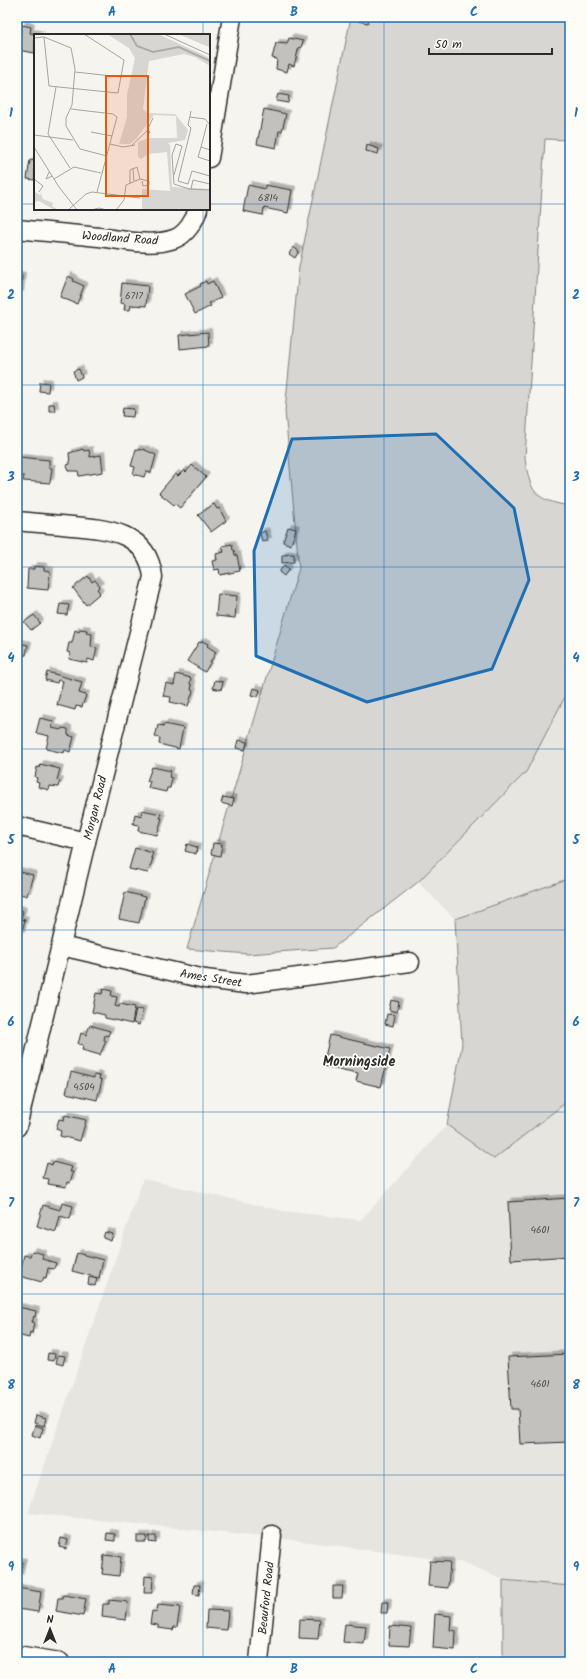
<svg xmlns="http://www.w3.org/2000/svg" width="587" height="1679" font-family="Kalam,sans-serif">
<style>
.built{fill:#e6e5e0}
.green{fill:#d7d6d2;stroke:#81807e}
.building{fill:#c2c1be;stroke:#2b2b2b;filter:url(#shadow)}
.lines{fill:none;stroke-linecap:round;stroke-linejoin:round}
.street-casing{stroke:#2b2b2b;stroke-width:21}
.street{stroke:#fdfcf7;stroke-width:18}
.marked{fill:#1f6fb2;fill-opacity:0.2;stroke:#1f6fb2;stroke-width:3;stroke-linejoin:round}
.grid{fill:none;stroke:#1f6fb2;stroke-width:1;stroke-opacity:0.55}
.labels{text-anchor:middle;stroke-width:3.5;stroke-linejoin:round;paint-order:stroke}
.number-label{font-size:10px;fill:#515050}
.street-label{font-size:12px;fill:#2b2b2b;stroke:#fdfcf7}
.quarter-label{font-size:14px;font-weight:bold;fill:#2b2b2b;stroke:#fdfcf7}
.inset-river{fill:none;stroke:#adaca9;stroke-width:2}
.inset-road{fill:none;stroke:#a4a4a1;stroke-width:1}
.view{fill:#e8590c;fill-opacity:0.15;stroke:#e8590c;stroke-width:2}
.inset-edge{fill:none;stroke:#2b2b2b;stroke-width:2}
.neatline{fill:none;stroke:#1f6fb2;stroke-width:1.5}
.grid-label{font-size:13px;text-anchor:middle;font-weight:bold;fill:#1f6fb2}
</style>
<defs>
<filter id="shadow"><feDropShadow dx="3.5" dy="-3.5" stdDeviation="0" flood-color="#0004"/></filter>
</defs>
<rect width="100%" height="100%" fill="#f5f4ef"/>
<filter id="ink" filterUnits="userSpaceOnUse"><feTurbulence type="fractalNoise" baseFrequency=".025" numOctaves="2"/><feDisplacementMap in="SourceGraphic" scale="8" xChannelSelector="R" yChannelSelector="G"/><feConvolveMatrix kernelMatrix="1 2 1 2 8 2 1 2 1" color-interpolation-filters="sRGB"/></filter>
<g filter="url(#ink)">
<g class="built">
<path d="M570 687V878L455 919 418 882 526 772Z"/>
<path d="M570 1099V1586L503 1579 465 1563 294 1540 28 1513 143 1179 284 1211 361 1220 447 1125 494 1159Z"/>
</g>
<g class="green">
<path d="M351 17H570V140L545 139 525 458C530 492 534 500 570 506V687L526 772 418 882 333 948 248 954 187 949 299 568 285 411 299 267Z"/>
<path d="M570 878V1099L494 1159 447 1125 462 1044 455 919Z"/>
<path d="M503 1580 570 1586V1662H503Z"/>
</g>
<g class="building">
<path d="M358 17H369L368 23 358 21Z"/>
<path d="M22 25 31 27 30 33 41 35H35V53L17 50Z"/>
<path d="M289 38 303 41 301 48 299 47 294 66 289 64 287 72 276 69 277 59 272 58 276 43 287 44Z"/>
<path d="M278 94 289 96 288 103 276 101Z"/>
<path d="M264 109 286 114 282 131H279L276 148 257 144Z"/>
<path d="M367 145 379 149 378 154 366 151Z"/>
<path d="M30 160 35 161V180L27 179Z"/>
<path d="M248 185 265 189V185L292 190 288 213 264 208 263 215 243 211Z"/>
<path d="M293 247 299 251 295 258 289 254Z"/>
<path d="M17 275 22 276 20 295 17 294Z"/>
<path d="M68 276 74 279 73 281 84 286 77 304 60 297Z"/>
<path d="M206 281 207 284 213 281 221 298 209 303 211 306 195 314 185 294 201 286 200 284Z"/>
<path d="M122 283 148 286 146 306 131 305 130 310H124L125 304 120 303Z"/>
<path d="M208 332 209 346 180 349 179 335Z"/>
<path d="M79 369 82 377 76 380 73 371Z"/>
<path d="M40 382 49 383 48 392 39 391Z"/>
<path d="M49 404H54L55 411H49Z"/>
<path d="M123 408 134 409 133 417 122 416Z"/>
<path d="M83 449 84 451 89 450 90 457 101 455 103 472 79 476 78 471H68L67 465 70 464 69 453Z"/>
<path d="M136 449 142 450 143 449 156 455 151 473 146 471 144 477 133 474 135 467 131 466Z"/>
<path d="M19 457 49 460V468H52L50 483 23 481 24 476H17Z"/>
<path d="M192 465 206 477 180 508 175 504 174 505 159 493 175 474 178 476 184 470 186 472Z"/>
<path d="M214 504 217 509 219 508 226 521 211 532 198 515Z"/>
<path d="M288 527 296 529 291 545 283 542Z"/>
<path d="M265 531 268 541 262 542 260 533Z"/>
<path d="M232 544 233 550H234L235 555H237L240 571 220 575 219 569 214 570 212 561 217 560 216 554 224 552 222 546Z"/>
<path d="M294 554V562L282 563V555Z"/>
<path d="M284 565 289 569 284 576 279 572Z"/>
<path d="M34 566 44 567V570L50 571 48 590 27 588 28 569H34Z"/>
<path d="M88 576 92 582 95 580 100 586 97 589 100 593 86 605 73 588Z"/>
<path d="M218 594 237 596 235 618 216 616Z"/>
<path d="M60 604 69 605 67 615 58 614Z"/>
<path d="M34 615 40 623 31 630 24 622Z"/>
<path d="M80 629 87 630 86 633 92 634 91 647 97 648 94 661 88 659 87 663 69 659 70 653 67 652 69 643H72L75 630 79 632Z"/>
<path d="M202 641 208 644 207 646 216 652 205 672 187 661 199 642 201 643Z"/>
<path d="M17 643 28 645 26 655H23L22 659 17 658Z"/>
<path d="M47 672 82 682 79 693 86 695 82 707 76 706 75 710 57 705 63 681 58 680 57 683 45 680Z"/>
<path d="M176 674 191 678 190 684 192 685 191 690 193 691 188 706 170 702 171 697 163 696 166 683 174 685Z"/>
<path d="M215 680 223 682 221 690 213 688Z"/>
<path d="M253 688 260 690 258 697 251 695Z"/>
<path d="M40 718 53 721 52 728 61 730 62 728 68 729V735L74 737 70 752 65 750 64 753 46 749 49 736 36 733Z"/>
<path d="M164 724 183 728 179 749 159 744 160 738 155 737 158 725 164 726Z"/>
<path d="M238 740 247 742 245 750 236 748Z"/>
<path d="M40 764 60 769 57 780 60 781 58 787 50 786 49 790 38 787 39 783 36 782 37 778 35 777 37 767 39 768Z"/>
<path d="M152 767 171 771 169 777 172 778 170 788H167L166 792 148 788 150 781H147Z"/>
<path d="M223 797 234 799 232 806 221 803Z"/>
<path d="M142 810 161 814 160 818H162L157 835 138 831 139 825 133 824 135 814 141 816Z"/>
<path d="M213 843 222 844 220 856 211 854Z"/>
<path d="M187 844 197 847 196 854 185 851Z"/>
<path d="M135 848 153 853 151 858H153L148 873 129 869Z"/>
<path d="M17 871 33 875 27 896 17 893Z"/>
<path d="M125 892 145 897 139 923 119 919Z"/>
<path d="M17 909 23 911 21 919 25 920 21 935 17 934Z"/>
<path d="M103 989 112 991 111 996 117 997 115 1006 119 1007 120 1004 135 1007 132 1024 105 1018V1015L92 1012 96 993 102 994Z"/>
<path d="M391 1000 399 1002 397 1012 389 1010Z"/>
<path d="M136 1009 143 1010 139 1025 133 1023Z"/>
<path d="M387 1014 395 1015 393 1026 385 1024Z"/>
<path d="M90 1025 110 1031 108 1036 105 1035 104 1040 106 1041 100 1055 82 1050 83 1045 78 1044 81 1033 86 1035Z"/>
<path d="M330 1035 390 1049 381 1087 356 1081 358 1073 323 1066Z"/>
<path d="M71 1072 94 1078V1075L100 1076 99 1079 102 1080 97 1100 66 1093Z"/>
<path d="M65 1115 86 1120 80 1141 60 1136 61 1131 56 1129 59 1119 64 1120Z"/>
<path d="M53 1162 72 1167 70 1172H73L70 1183 67 1182 66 1187 48 1184 49 1179 43 1178 47 1163 52 1165Z"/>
<path d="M570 1198V1256L511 1260 508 1202Z"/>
<path d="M62 1203 73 1206 70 1219 60 1216 56 1232 37 1226 43 1205 60 1210Z"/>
<path d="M105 1232 113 1234 111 1241 103 1238Z"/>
<path d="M32 1251 43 1254 42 1259 56 1263 54 1269 48 1268 46 1278 44 1277 42 1282 19 1276 24 1255 30 1256Z"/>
<path d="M77 1253 103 1260 99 1278 72 1271Z"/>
<path d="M89 1277 97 1279 95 1286 88 1284Z"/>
<path d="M18 1307 36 1311 35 1317 34 1316 32 1322H34L32 1333 30 1332 29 1338 17 1335Z"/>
<path d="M48 1353 55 1354 54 1361 47 1360Z"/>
<path d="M570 1354V1442L520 1444 518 1409H511L508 1357Z"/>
<path d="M58 1355 65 1356 63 1365 56 1363Z"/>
<path d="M36 1415 46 1418 44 1426 34 1423Z"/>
<path d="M35 1425 43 1428 40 1438 32 1435Z"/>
<path d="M107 1533 115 1534V1541L106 1540Z"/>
<path d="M137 1536H147L146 1542H137Z"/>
<path d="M149 1536H156V1543L149 1542Z"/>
<path d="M61 1538 68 1540 66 1549 59 1547Z"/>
<path d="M104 1555 121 1557 119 1576 102 1574Z"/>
<path d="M17 1561 23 1562 19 1578 17 1577Z"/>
<path d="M430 1561 450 1562 448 1588 428 1586Z"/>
<path d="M145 1576 153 1577 152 1593H144Z"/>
<path d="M194 1585H200L199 1595 193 1594Z"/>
<path d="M333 1586H343L342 1598H333Z"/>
<path d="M17 1588 41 1592 38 1612 17 1609Z"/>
<path d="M64 1595 86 1599 83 1616 56 1611 58 1598H63Z"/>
<path d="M109 1600 128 1602 126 1620 102 1617 103 1604H109Z"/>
<path d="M382 1602H388L387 1613H381Z"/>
<path d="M158 1605 180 1607 177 1627H174L173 1630 158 1628V1625L150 1624 152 1611 157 1612Z"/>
<path d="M207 1610 228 1611 226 1630 206 1628Z"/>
<path d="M435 1614 451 1616 450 1630 456 1631 455 1650 433 1648Z"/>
<path d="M300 1619 320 1620 318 1639 299 1638Z"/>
<path d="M345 1624 366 1626 364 1644 343 1642Z"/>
<path d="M390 1626 411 1628 409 1646 389 1645Z"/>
</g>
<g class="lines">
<g class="street-casing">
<g id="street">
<path d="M209 158 232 17"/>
<path d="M17 229C44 232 72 234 99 237 123 240 151 247 174 239 186 235 195 220 198 209"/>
<path d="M17 521C35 523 54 524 72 526 108 529 148 532 153 577L86 842 17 1127"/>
<path d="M17 826 86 842"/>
<path d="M61 946 205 979 246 984 410 962"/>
<path d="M17 1655 60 1662"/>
<path d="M259 1662 272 1535"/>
</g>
</g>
<use href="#street" class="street"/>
</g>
</g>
<path class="marked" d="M436 434 514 508 529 580 492 669 367 702 256 656 254 551 292 439Z"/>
<path class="grid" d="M203 17V35M384 17V1662M17 204H35M209 204H570M203 209V1662M17 385H570M17 567H570M17 749H570M17 930H570M17 1112H570M17 1294H570M17 1475H570"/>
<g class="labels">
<g class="number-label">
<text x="268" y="201">6814</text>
<text x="134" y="299">6717</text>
<text x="84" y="1090">4504</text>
<text x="540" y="1233">4601</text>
<text x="540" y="1387">4601</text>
</g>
<g class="street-label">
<text transform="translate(120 238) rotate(4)" y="4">Woodland Road</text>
<text transform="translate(95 808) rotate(-76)" y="4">Morgan Road</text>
<text transform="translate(211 978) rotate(9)" y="4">Ames Street</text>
<text transform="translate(266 1598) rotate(-84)" y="4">Beauford Road</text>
</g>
<g class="quarter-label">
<text x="359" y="1066">Morningside</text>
</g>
</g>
<g transform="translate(34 34)">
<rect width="176" height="176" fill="#f5f4ef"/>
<path d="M73 0H124L176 24V32L161 23 150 20 115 27 109 75 113 79 141 80 154 96 151 106 134 109 136 111 138 153 176 155V176H108V155L136 157 133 118 114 120 107 125 104 123V108L115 104H143L142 82 120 81 102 105 96 110H85L93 83V61L101 24 95 14ZM144 0H176V14L175 13ZM10 154 7 160 9 165 19 169 18 172 24 176H17L19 175 5 167 0 168 1 158 6 161Z" fill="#d7d6d2"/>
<path class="inset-river" d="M96 0 103 12 119 18 145 13 176 27"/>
<path class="inset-road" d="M130 0 176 21M10 3 15 52 84 59 90 26 50 0M0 4 10 3 37 14 41 35 38 71 32 84V92L46 115 73 122M41 38 88 43M22 53 14 100 36 134M37 75 79 80 83 83 63 158M157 77 154 91 157 94 144 147 154 150 158 137 176 142M156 83 171 85 176 91M173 90 167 113 176 116M114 95 116 99 113 97 119 84M57 98 78 102M0 101 39 106M76 110 89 113 101 111M98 111 113 97M0 113 25 153 43 176M167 113 164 123 176 127M15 138 12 145 18 142M140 141 148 112 142 110 138 121 140 150 155 155 176 156M0 145 9 152 5 158M20 145 40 133 67 139M106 145 115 147V151L109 152 108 147M96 149V136L100 134M157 155 159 146 176 150M34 176 52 160 58 158 106 164M57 176 65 174 73 176M82 176 90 166 92 151 106 145 103 133 99 135 100 147"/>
<path class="view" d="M72 42H114V162H72Z"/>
<rect width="176" height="176" class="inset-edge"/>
</g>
<rect width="587" height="1679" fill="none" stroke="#fdfcf7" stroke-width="44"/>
<g transform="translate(50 1629)" stroke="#fdfcf7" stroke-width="3" paint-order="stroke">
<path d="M0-3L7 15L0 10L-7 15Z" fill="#2b2b2b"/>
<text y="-6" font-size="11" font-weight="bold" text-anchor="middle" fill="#2b2b2b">N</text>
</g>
<path d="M429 48v6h123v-6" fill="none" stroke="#2b2b2b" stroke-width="2"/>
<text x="435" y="48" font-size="12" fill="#2b2b2b" stroke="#fdfcf7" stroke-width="3" paint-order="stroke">50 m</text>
<rect x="22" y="22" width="543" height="1635" class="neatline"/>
<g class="grid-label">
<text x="112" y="16">A</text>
<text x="294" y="16">B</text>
<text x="474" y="16">C</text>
<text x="11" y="117">1</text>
<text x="576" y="117">1</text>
<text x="11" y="299">2</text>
<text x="576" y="299">2</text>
<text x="11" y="481">3</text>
<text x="576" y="481">3</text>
<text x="11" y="662">4</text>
<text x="576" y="662">4</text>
<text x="11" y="844">5</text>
<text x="576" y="844">5</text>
<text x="11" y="1026">6</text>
<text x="576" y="1026">6</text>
<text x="11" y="1207">7</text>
<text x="576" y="1207">7</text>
<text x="11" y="1389">8</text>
<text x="576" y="1389">8</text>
<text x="11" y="1571">9</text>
<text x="576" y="1571">9</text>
<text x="112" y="1673">A</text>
<text x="294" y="1673">B</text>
<text x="474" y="1673">C</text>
</g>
</svg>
